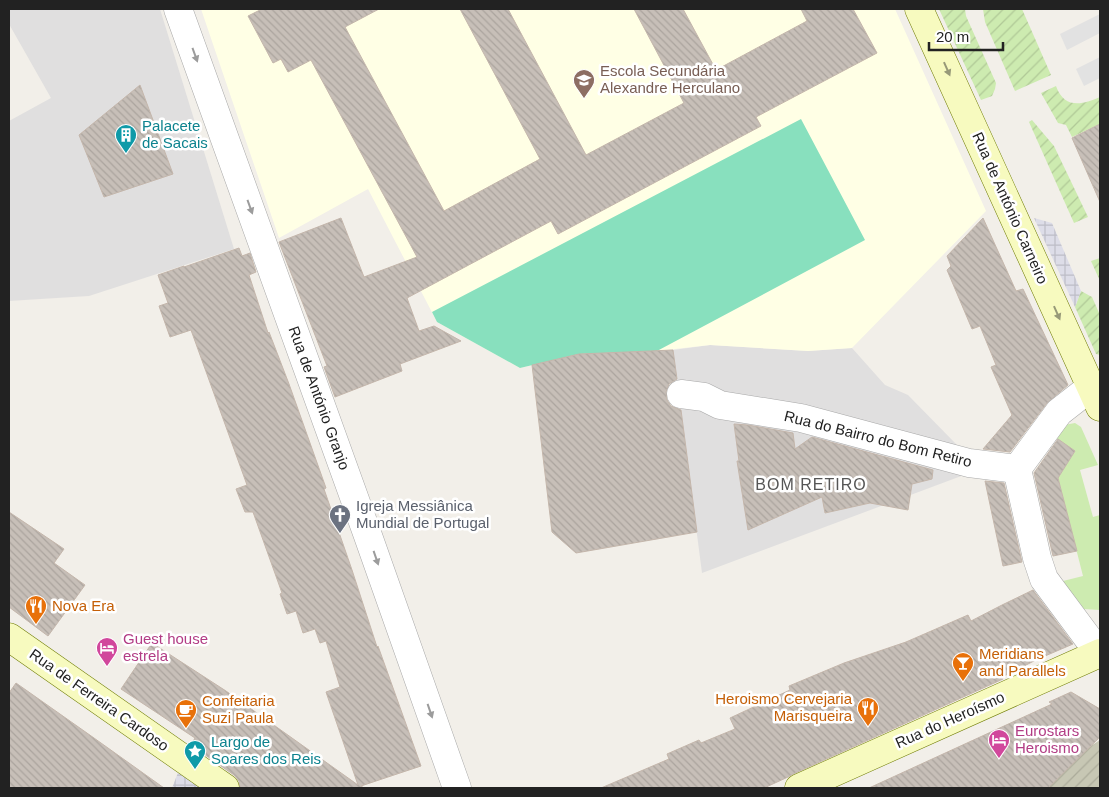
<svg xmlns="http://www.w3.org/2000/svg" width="1109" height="797" font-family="Arial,sans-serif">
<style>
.residential{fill:#e0dfdf}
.education{fill:#ffffe5}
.construction{fill:url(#construction-furrows)}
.grass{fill:#cdebb0}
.garden{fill:url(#garden-furrows)}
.pitch{fill:#88e0be}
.parking{fill:#e2e2e2}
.plaza{fill:url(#plaza-grid)}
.building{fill:url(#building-back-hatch);stroke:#c4b6ab}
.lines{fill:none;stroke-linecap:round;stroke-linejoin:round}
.street-casing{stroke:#a9a9a9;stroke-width:29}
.secondary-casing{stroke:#707d05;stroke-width:29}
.street{stroke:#fff;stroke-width:28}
.secondary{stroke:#f7fabf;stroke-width:28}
.oneway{fill:#9c9c9c}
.oneway2{fill:#979978}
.labels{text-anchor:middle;stroke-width:5;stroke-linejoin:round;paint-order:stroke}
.education-label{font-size:15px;fill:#785e54;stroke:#fff;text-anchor:start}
.culture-label{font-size:15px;fill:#0d838f;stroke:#fff;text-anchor:start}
.street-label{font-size:15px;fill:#222;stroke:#fff}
.worship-label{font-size:15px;fill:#5b616d;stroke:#fff;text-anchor:start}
.food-label{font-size:15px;fill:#c56008;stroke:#fff;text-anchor:start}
.hotel-label{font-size:15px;fill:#b23c85;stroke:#fff;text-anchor:start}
.neighbourhood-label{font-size:16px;letter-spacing:1px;fill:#555;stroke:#fff}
</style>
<defs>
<pattern id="construction-furrows" width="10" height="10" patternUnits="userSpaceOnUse" patternTransform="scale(1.25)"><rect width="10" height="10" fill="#c7c7b4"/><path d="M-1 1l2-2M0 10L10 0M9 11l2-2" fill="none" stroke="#abab9a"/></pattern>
<pattern id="garden-furrows" width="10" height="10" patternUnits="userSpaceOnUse" patternTransform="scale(1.25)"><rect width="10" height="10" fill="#cdebb0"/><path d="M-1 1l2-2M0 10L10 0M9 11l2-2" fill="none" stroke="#b0c997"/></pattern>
<pattern id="plaza-grid" width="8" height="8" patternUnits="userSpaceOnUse" patternTransform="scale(1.25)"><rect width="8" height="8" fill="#dddde8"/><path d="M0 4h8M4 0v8" fill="none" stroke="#bdbdc7"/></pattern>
<pattern id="building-back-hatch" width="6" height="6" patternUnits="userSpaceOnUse" patternTransform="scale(1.25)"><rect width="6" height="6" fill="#c7bfb8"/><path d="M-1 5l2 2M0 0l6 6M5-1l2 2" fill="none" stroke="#aba49e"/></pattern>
</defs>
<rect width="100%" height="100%" fill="#f2efe9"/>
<g class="residential">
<path d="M9 9H160L234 249 89 296 9 301V121L51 98 9 24Z"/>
<path d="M710 345 808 351 852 348 885 385 908 395 956 444 972 472 702 573 673 350Z"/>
</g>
<path class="education" d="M201 9H895L986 211 852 348 808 351 710 345 657 351 579 354 520 368 437 322 368 189 279 238Z"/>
<path class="construction" d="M1100 740V788H1039L1091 746Z"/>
<path class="grass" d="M1075 423 1081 427 1098 465 1080 470 1093 517 1100 515V610L1083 609 1059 582 1083 576 1058 478 1075 451 1056 438 1064 425Z"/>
<g class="garden">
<path d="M939 9H965L966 16 996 83 995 89 992 96 981 100Z"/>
<path d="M983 9H1022L1051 75 1015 91 985 22Z"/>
<path d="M1056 86C1064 109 1082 105 1100 97V124L1072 137 1066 125 1058 123 1041 93Z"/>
<path d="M1032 120 1054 146 1088 217 1074 223 1029 122Z"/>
<path d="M1100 258V281L1091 261Z"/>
<path d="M1081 291 1092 297 1100 315V355L1096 354 1075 307Z"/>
</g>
<path class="pitch" d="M801 119 865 240 657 351 579 354 520 368 437 322 432 312Z"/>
<g class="parking">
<path d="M1100 14V33L1067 50 1060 34Z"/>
<path d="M1100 57V78L1084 86 1076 69Z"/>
</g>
<g class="plaza">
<path d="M1034 218 1052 223 1081 291 1075 307Z"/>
<path d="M186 752 236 788H172Z"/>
</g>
<g class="building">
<path d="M262 9H379L345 27 444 211 540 159 460 9H508L586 155 684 103 634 9H683L716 70 807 21 801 9H853L877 53 756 117 761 126 558 234 551 221 407 298 419 331 434 326 461 341 400 364 402 371 335 397 324 367 327 366 279 242 341 218 364 277 417 257 311 60 288 72 281 59 273 63 248 16Z"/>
<path d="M140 85 173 174 104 197 79 135Z"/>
<path d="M1100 124V202L1072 138Z"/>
<path d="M983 218 1016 291 1023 289 1068 385 1047 403 1010 452 983 449 1012 415 991 367 996 365 980 326 972 329 947 270 951 266 947 256Z"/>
<path d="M239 248 242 256 250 253 256 272 249 275 268 333 269 332 289 384 326 488 324 489 352 570 377 647 378 646 421 766 361 786 364 788H240L239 781 234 775 191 745 195 738 121 689 152 643 226 691 358 785 326 692 340 687 326 641 320 643 315 629 303 633 296 611 287 614 280 594 282 593 253 512H245L236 489 247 485 191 330 170 337 159 306 168 303 158 275 184 266V267Z"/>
<path d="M673 350 677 379 669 384 666 392 667 400 671 406 681 410 697 532 576 553 552 532 532 365 579 354Z"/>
<path d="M734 424 748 425 793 433 795 449 812 437 933 470 932 479 912 484 908 510 870 503 825 513 822 497 748 530 737 461H739Z"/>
<path d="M1058 439 1075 451 1058 478 1077 551 1053 556 1034 473Z"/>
<path d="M985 481 1004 483 1022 562 1003 566Z"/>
<path d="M9 512 64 549 54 563 85 585 48 636 9 607Z"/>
<path d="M1033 590 1073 644 1038 659 1002 677 1003 679 793 774 788 777 764 788H601L669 759 667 754 699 740 701 743 735 729 730 718 790 690 789 686 844 663 906 642 968 615 971 621 1002 605Z"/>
<path d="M16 683 94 738 164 788H9V693Z"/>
<path d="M1071 692 1100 709V737L1048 788H869L1052 704 1049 702Z"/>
</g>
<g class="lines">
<g class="street-casing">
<g id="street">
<path d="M178 9 367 533 457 788"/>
<path d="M1091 387 1059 412 1017 469 1037 558 1044 579 1099 653"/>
<path d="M681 394 704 397 720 405 801 418 969 463 1017 469"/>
</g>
</g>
<g class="secondary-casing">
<g id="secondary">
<path d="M919 9 1100 407"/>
<path d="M9 637 225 788"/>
<path d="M799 788 1100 653"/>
</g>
</g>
<use href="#street" class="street"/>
<use href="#secondary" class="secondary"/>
</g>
<defs><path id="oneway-solid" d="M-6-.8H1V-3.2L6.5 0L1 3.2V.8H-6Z" transform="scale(1.25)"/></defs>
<g class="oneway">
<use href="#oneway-solid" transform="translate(195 55) rotate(70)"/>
<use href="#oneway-solid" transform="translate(250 207) rotate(70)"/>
<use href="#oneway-solid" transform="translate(376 558) rotate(71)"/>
<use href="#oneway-solid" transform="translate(430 711) rotate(71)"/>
</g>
<g class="oneway2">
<use href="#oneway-solid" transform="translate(947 69) rotate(66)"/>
<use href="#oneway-solid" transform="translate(1057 313) rotate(66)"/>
</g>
<defs>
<g id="school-pin" transform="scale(1.125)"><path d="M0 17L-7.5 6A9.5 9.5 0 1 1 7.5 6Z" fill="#8d6e63" stroke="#fff"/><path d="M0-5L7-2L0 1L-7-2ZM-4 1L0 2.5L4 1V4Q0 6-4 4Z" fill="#fff"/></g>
<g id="building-pin" transform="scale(1.125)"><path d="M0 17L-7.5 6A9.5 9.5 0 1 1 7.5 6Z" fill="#0f9aa8" stroke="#fff"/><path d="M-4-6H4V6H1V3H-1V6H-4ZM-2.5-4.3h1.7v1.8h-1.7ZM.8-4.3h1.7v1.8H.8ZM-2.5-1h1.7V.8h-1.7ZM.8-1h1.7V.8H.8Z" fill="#fff"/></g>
<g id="church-pin" transform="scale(1.125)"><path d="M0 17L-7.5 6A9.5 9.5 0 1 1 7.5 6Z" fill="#6b7280" stroke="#fff"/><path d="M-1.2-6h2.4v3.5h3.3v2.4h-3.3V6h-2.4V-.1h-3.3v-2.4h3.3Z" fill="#fff"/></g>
<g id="restaurant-pin" transform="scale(1.125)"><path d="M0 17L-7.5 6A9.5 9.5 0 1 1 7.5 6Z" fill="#e8710a" stroke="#fff"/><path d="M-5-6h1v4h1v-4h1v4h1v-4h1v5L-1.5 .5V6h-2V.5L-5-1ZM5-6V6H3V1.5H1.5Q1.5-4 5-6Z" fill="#fff"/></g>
<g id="hotel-pin" transform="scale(1.125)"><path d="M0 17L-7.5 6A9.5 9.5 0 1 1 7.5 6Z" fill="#d1479c" stroke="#fff"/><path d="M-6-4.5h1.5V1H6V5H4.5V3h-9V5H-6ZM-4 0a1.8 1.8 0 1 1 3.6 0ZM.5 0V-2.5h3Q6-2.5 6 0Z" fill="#fff"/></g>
<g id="bar-pin" transform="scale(1.125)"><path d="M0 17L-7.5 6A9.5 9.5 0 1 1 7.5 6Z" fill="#e8710a" stroke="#fff"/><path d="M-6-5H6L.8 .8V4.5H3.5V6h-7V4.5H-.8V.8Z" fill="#fff"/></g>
<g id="cafe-pin" transform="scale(1.125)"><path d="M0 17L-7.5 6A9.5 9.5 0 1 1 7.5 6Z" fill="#e8710a" stroke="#fff"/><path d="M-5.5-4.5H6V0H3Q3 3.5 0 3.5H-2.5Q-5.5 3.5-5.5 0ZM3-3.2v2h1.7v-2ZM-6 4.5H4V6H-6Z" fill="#fff"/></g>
<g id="sight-pin" transform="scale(1.125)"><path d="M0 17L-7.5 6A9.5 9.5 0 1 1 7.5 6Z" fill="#0f9aa8" stroke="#fff"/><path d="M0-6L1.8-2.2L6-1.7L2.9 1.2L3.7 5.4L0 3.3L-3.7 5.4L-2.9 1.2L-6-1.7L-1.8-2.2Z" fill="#fff"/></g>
</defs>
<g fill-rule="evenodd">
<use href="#school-pin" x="584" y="80"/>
<use href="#building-pin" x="126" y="135"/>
<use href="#church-pin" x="340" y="515"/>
<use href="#restaurant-pin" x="36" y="606"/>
<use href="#hotel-pin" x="107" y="648"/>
<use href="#bar-pin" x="963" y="663"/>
<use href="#restaurant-pin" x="868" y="708"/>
<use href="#cafe-pin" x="186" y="710"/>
<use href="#hotel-pin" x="999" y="740"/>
<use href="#sight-pin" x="195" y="751"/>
</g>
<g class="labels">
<g class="education-label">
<text x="600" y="76">Escola Secundária<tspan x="600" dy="17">Alexandre Herculano</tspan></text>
</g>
<g class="culture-label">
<text x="142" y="131">Palacete<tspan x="142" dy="17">de Sacais</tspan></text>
<text x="211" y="747">Largo de<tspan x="211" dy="17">Soares dos Reis</tspan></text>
</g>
<g class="street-label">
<text transform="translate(1010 208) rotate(66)" y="5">Rua de António Carneiro</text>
<text transform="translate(319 398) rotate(70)" y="5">Rua de António Granjo</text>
<text transform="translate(878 439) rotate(14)" y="5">Rua do Bairro do Bom Retiro</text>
<text transform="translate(99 700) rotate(35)" y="5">Rua de Ferreira Cardoso</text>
<text transform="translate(950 720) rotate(-24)" y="5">Rua do Heroísmo</text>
</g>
<g class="worship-label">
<text x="356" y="511">Igreja Messiânica<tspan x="356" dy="17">Mundial de Portugal</tspan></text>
</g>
<g class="food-label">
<text x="52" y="611">Nova Era</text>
<text x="979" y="659">Meridians<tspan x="979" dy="17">and Parallels</tspan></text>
<text x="852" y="704" text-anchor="end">Heroismo Cervejaria<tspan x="852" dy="17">Marisqueira</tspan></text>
<text x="202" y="706">Confeitaria<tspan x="202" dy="17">Suzi Paula</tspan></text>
</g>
<g class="hotel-label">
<text x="123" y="644">Guest house<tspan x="123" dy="17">estrela</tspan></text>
<text x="1015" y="736">Eurostars<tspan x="1015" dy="17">Heroismo</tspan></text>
</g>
<g class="neighbourhood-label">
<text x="811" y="490">BOM RETIRO</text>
</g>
</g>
<rect width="1109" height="797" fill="none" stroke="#222222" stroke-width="20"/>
<path d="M929 42v8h74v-8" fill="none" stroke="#222222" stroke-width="2.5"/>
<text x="936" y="42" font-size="15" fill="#222222" stroke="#ffffff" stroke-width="4" paint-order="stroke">20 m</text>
</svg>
